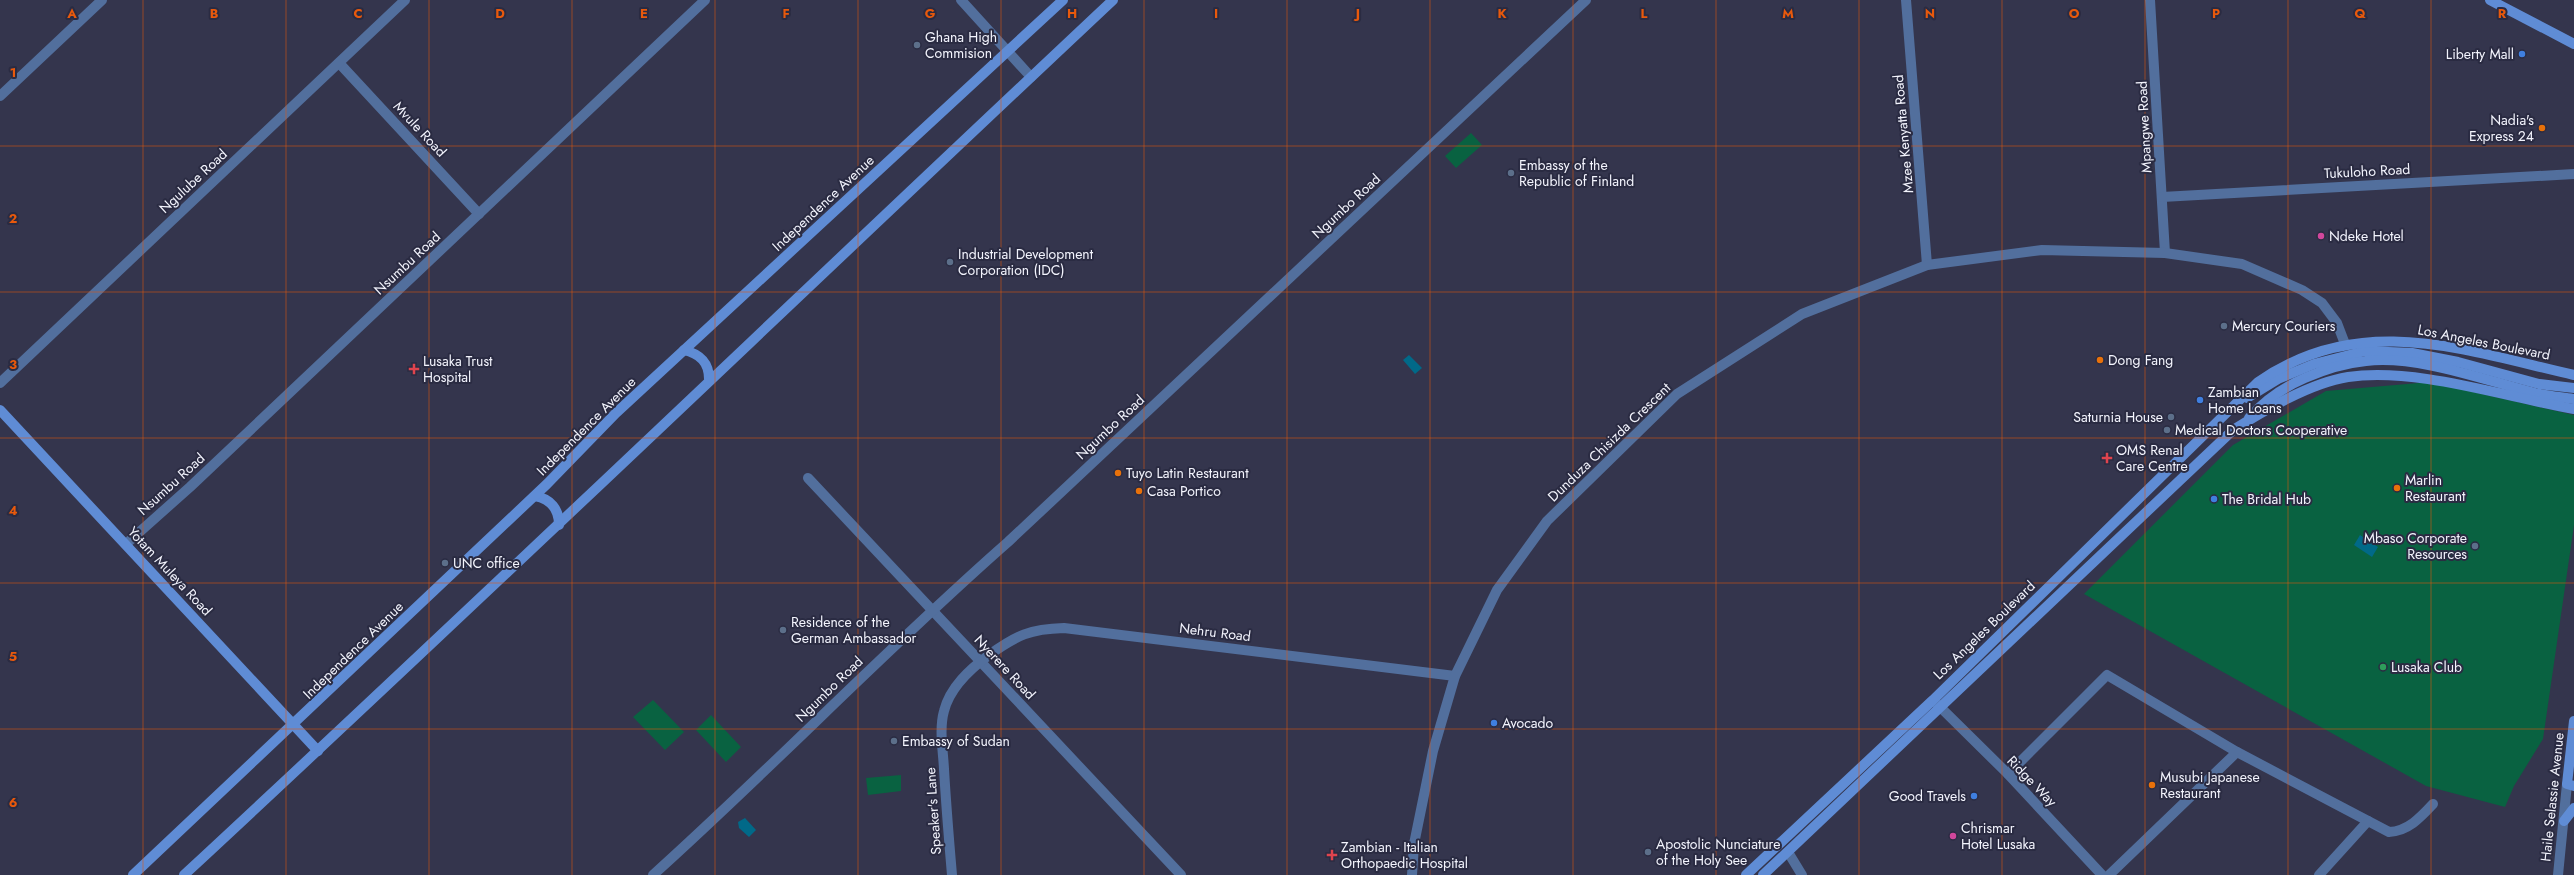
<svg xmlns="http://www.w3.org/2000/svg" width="2574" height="875" font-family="Jost,sans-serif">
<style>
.green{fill:#096241}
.water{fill:#016988}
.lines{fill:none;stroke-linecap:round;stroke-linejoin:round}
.street{stroke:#526f9d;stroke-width:10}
.secondary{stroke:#5f8cd5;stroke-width:10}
.grid{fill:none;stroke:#e8590c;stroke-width:1;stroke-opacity:0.55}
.service-dot{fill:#5c6f8a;stroke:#2a2b42;stroke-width:1.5}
.shop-dot{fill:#3f7fe0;stroke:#2a2b42;stroke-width:1.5}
.food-dot{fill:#e8710a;stroke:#2a2b42;stroke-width:1.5}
.hotel-dot{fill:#d1479c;stroke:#2a2b42;stroke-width:1.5}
.health-dot{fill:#e0444e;stroke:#2a2b42;stroke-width:1.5}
.leisure-dot{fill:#2e9e5b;stroke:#2a2b42;stroke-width:1.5}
.labels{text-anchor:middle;stroke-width:4;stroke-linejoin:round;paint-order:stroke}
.poi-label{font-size:14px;fill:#f3f4fd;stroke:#2a2b42;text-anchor:start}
.street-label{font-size:14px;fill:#f3f4fd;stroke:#2a2b42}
.grid-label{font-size:13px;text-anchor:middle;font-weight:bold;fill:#e8590c;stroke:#2a2b42;stroke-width:4;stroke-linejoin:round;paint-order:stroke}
</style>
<rect width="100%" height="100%" fill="#34354d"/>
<g class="green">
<path d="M1471 133 1482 145 1456 168 1445 156Z"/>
<path d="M2430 382 2574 415V525L2543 739 2514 786 2505 807 2426 786 2084 594 2233 445 2326 391Z"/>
<path d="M653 700 684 732 665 750 633 717Z"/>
<path d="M711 715 741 747 726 762 696 730Z"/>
<path d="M901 775V791L868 795 866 778Z"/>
</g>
<g class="water">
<path d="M1409 355 1422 368 1415 374 1403 360Z"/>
<path d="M2360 535 2378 547 2372 557 2354 545Z"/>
<path d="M745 818 756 830 749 837 739 828 738 822Z"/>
</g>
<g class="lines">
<g class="street">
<path d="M961 0 1031 77"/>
<path d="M1906 0 1927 265"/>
<path d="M2150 0 2165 253"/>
<path d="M340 64 479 214"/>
<path d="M0 96 102 0"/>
<path d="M2162 197 2574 174"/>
<path d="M0 383 405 0"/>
<path d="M808 478 1181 875"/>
<path d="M126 544 190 487 705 0"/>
<path d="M1934 701 2008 774 2102 875"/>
<path d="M2008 774 2107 675 2237 752 2389 832C2408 831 2420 818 2433 804"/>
<path d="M1788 852 1802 875"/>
<path d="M653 875C774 766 886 649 1008 542L1586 0"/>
<path d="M952 875C949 840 946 804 944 769 943 750 939 729 944 711 950 687 970 669 989 655 1017 635 1030 629 1064 628L1455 676"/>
<path d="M1412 875 1414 844 1433 751 1455 676 1497 590 1547 521 1677 394 1802 314 1927 265 2042 250 2165 253 2242 264 2302 290 2322 303 2337 323 2345 344"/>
<path d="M2109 875 2237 752"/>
<path d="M2319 875 2368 821"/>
<path d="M2558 875 2567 784"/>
</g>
<g class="secondary">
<path d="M2490 0 2574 44"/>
<path d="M684 350C700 354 709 362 709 379"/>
<path d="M2247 398 2278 379 2314 364 2365 351 2412 353 2458 362 2539 384 2574 388"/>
<path d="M0 410 318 751"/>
<path d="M2249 418C2265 400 2282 388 2305 378 2323 370 2346 363 2366 361 2418 355 2484 380 2535 393 2548 396 2561 397 2574 399"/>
<path d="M535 496C551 499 559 509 559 525"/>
<path d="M2574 721 2567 784 2574 786"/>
<path d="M2564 821 2574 808"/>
<path d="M133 875 547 484 616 413 1063 0"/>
<path d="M184 875C496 586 803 291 1113 0"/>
<path d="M1746 875 1933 700 2258 382C2360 311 2464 350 2574 375"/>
<path d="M1763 875 2233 430C2265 410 2310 383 2348 377 2416 367 2505 397 2574 409"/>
</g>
</g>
<path class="grid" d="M143 0V875M286 0V875M429 0V875M572 0V875M715 0V875M858 0V875M1001 0V875M1144 0V875M1287 0V875M1430 0V875M1573 0V875M1716 0V875M1859 0V875M2002 0V875M2145 0V875M2288 0V875M2431 0V875M0 146H2574M0 292H2574M0 438H2574M0 583H2574M0 729H2574"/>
<g class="service-dot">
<circle cx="917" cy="45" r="4"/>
<circle cx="1511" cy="173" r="4"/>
<circle cx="950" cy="262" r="4"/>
<circle cx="2224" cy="326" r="4"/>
<circle cx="2171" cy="417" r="4"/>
<circle cx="2167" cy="430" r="4"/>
<circle cx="2475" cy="546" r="4"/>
<circle cx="445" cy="563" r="4"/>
<circle cx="783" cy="630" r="4"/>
<circle cx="894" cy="741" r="4"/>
<circle cx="1648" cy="852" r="4"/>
</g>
<g class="shop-dot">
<circle cx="2522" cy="54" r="4"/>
<circle cx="2200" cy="400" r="4"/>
<circle cx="2214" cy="499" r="4"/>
<circle cx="1494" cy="723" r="4"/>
<circle cx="1974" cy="796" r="4"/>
</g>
<g class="food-dot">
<circle cx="2542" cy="128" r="4"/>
<circle cx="2100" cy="360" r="4"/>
<circle cx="1118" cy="473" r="4"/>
<circle cx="2397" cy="488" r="4"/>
<circle cx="1139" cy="491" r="4"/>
<circle cx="2152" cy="785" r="4"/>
</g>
<g class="hotel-dot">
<circle cx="2321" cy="236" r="4"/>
<circle cx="1953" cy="836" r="4"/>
</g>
<g class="health-dot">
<path d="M412 363h4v4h4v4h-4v4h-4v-4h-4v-4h4z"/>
<path d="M2105 452h4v4h4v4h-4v4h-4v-4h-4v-4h4z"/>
<path d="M1330 849h4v4h4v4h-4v4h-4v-4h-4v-4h4z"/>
</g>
<circle class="leisure-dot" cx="2383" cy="667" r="4"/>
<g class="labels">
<g class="poi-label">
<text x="925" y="42">Ghana High<tspan x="925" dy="16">Commision</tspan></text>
<text x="2514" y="59" text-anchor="end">Liberty Mall</text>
<text x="2534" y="125" text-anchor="end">Nadia's<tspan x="2534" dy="16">Express 24</tspan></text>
<text x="1519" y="170">Embassy of the<tspan x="1519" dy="16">Republic of Finland</tspan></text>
<text x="2329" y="241">Ndeke Hotel</text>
<text x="958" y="259">Industrial Development<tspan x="958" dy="16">Corporation (IDC)</tspan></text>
<text x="2232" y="331">Mercury Couriers</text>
<text x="2108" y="365">Dong Fang</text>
<text x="423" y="366">Lusaka Trust<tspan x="423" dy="16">Hospital</tspan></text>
<text x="2208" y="397">Zambian<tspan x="2208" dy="16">Home Loans</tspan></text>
<text x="2163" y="422" text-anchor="end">Saturnia House</text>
<text x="2175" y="435">Medical Doctors Cooperative</text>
<text x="2116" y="455">OMS Renal<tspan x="2116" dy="16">Care Centre</tspan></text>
<text x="1126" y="478">Tuyo Latin Restaurant</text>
<text x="2405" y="485">Marlin<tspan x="2405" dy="16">Restaurant</tspan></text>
<text x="1147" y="496">Casa Portico</text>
<text x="2222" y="504">The Bridal Hub</text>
<text x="2467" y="543" text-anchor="end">Mbaso Corporate<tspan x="2467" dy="16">Resources</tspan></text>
<text x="453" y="568">UNC office</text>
<text x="791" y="627">Residence of the<tspan x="791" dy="16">German Ambassador</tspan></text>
<text x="2391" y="672">Lusaka Club</text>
<text x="1502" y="728">Avocado</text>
<text x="902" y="746">Embassy of Sudan</text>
<text x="2160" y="782">Musubi Japanese<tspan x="2160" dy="16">Restaurant</tspan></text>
<text x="1966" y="801" text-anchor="end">Good Travels</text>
<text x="1961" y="833">Chrismar<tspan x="1961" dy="16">Hotel Lusaka</tspan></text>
<text x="1656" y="849">Apostolic Nunciature<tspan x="1656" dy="16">of the Holy See</tspan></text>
<text x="1341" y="852">Zambian - Italian<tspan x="1341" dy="16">Orthopaedic Hospital</tspan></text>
</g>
<g class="street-label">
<text transform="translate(2144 127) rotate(-93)" y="5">Mpangwe Road</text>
<text transform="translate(420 129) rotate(47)" y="5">Mvule Road</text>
<text transform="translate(1903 134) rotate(-95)" y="5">Mzee Kenyatta Road</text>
<text transform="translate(2367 171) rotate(-3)" y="5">Tukuloho Road</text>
<text transform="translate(193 181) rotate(-43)" y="5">Ngulube Road</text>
<text transform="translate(823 203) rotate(-43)" y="5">Independence Avenue</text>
<text transform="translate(1346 206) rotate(-43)" y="5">Ngumbo Road</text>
<text transform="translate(407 263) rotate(-43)" y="5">Nsumbu Road</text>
<text transform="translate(2484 342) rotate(11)" y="5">Los Angeles Boulevard</text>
<text transform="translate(586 426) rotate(-45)" y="5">Independence Avenue</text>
<text transform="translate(1110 427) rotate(-43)" y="5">Ngumbo Road</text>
<text transform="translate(1609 442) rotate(-44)" y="5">Dunduza Chisizda Crescent</text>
<text transform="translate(171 484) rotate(-42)" y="5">Nsumbu Road</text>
<text transform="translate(170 571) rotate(47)" y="5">Yotam Muleya Road</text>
<text transform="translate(1984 630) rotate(-44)" y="5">Los Angeles Boulevard</text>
<text transform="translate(1215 632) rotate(7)" y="5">Nehru Road</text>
<text transform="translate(353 650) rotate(-44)" y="5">Independence Avenue</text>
<text transform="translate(1005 667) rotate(47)" y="5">Nyerere Road</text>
<text transform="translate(829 689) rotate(-44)" y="5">Ngumbo Road</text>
<text transform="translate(2032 781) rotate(46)" y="5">Ridge Way</text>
<text transform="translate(2552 797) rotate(-84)" y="5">Haile Selassie Avenue</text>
<text transform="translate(933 811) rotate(-94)" y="5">Speaker's Lane</text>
</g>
</g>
<g class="grid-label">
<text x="72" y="18">A</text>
<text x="214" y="18">B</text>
<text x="358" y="18">C</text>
<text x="500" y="18">D</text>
<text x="644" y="18">E</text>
<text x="786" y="18">F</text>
<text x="930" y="18">G</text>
<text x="1072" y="18">H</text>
<text x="1216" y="18">I</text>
<text x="1358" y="18">J</text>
<text x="1502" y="18">K</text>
<text x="1644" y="18">L</text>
<text x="1788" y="18">M</text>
<text x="1930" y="18">N</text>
<text x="2074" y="18">O</text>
<text x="2216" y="18">P</text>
<text x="2360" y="18">Q</text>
<text x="2502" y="18">R</text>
<text x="13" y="77">1</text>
<text x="13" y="223">2</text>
<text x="13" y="369">3</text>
<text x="13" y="515">4</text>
<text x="13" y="661">5</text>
<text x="13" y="807">6</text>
</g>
</svg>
